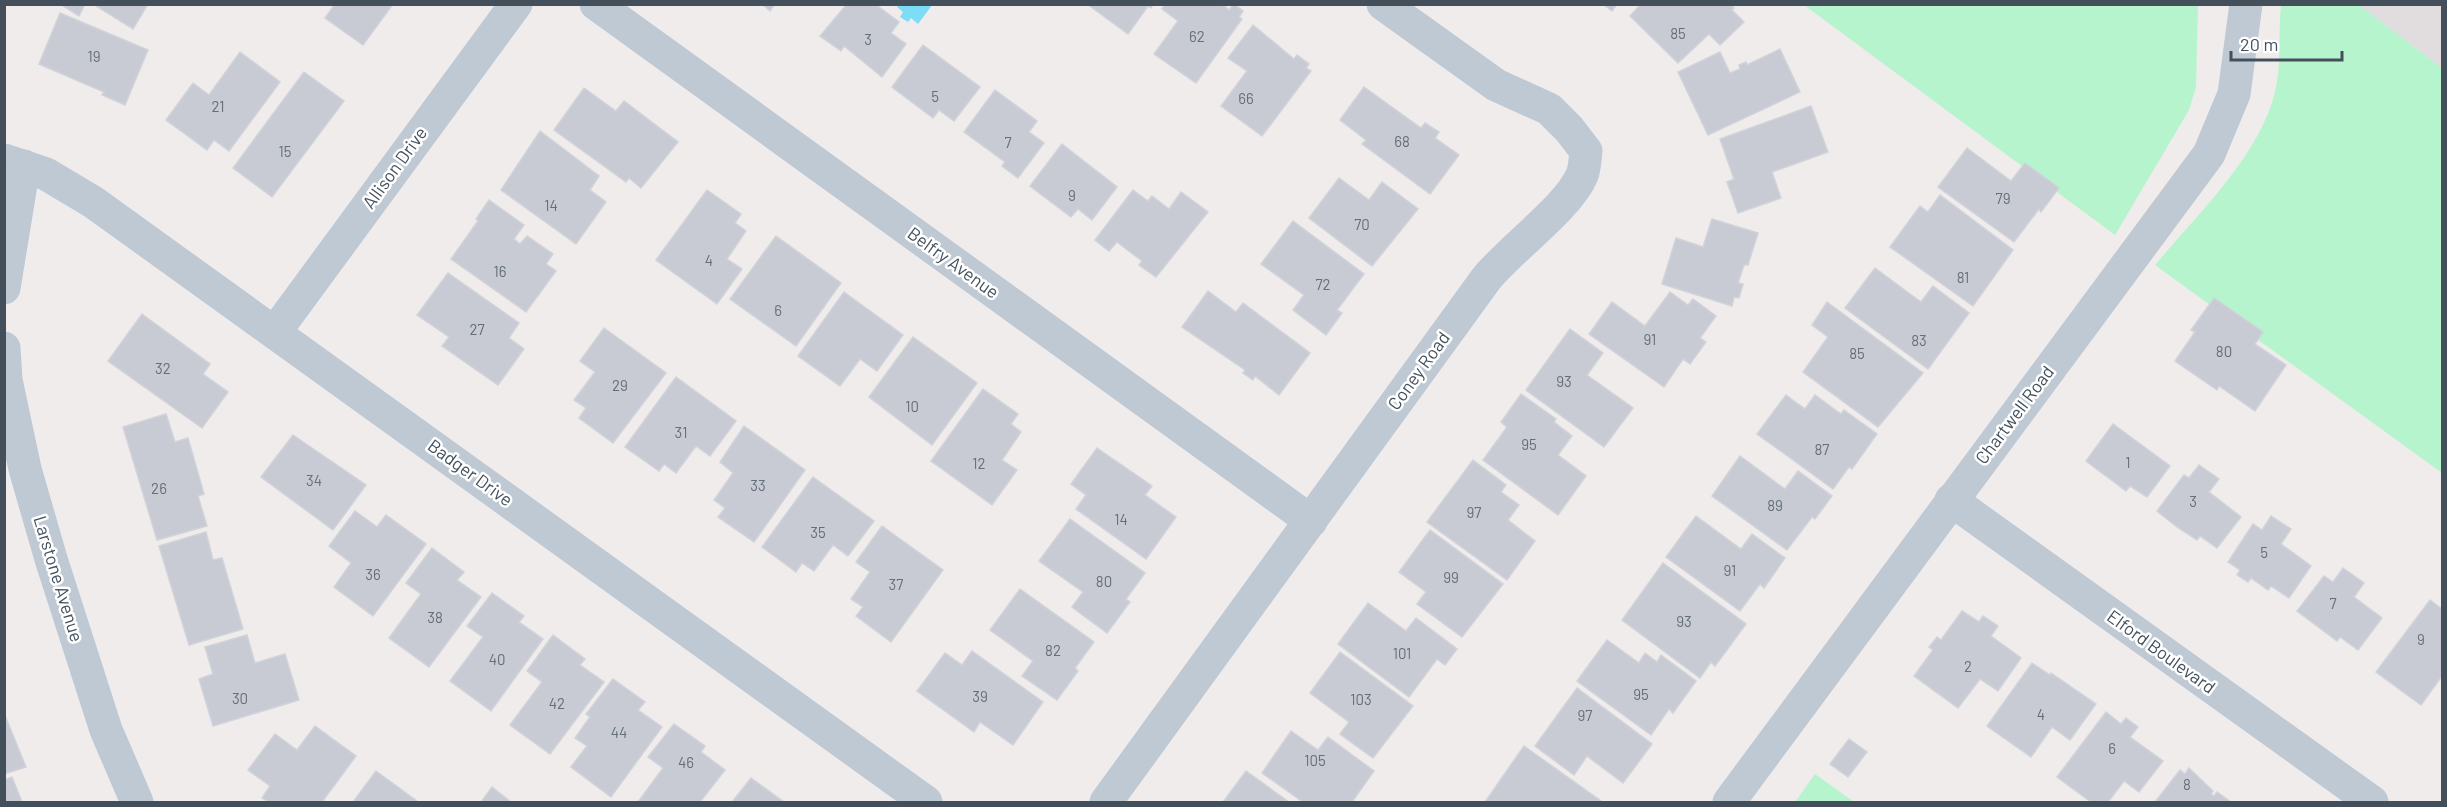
<svg xmlns="http://www.w3.org/2000/svg" width="2447" height="807" font-family="Barlow,sans-serif">
<style>
.education{fill:#e1ddde}
.green{fill:#b5f4cd}
.water{fill:#7ddcf6}
.building{fill:#c8cbd3;stroke:#d0d3d9;stroke-width:1.5}
.lines{fill:none;stroke-linecap:round;stroke-linejoin:round}
.minor{stroke:#bec9d4;stroke-width:33}
.labels{text-anchor:middle;stroke-width:5;stroke-linejoin:round;paint-order:stroke}
.number-label{font-size:15px;fill:#646f7a}
.street-label{font-size:18px;fill:#43505c;stroke:#fff}
</style>
<rect width="100%" height="100%" fill="#f0ecec"/>
<path class="education" d="M2359 5H2442V68Z"/>
<g class="green">
<path d="M1804 5H2198L2196 87 2189 110 2115 235Z"/>
<path d="M2281 5H2359L2442 68V473L2155 265C2196 216 2260 155 2275 92 2282 63 2278 33 2281 5Z"/>
<path d="M1815 774 1854 802H1795Z"/>
</g>
<path class="water" d="M899 5V4L932 5 918 24 911 18 908 22 900 17 903 12 897 7Z"/>
<g class="building">
<path d="M60 4H85L79 16Z"/>
<path d="M93 4H148L133 29Z"/>
<path d="M335 4H393L363 45 325 18Z"/>
<path d="M762 4H775L770 11Z"/>
<path d="M847 4H875L899 22 891 33 906 44 882 77 844 46 841 51 820 36Z"/>
<path d="M1087 4H1153L1151 8 1148 6 1128 34Z"/>
<path d="M1165 4H1222L1229 10 1234 4 1243 11 1239 17 1242 19 1196 83 1154 54 1178 21 1162 9Z"/>
<path d="M1603 4H1617L1612 11Z"/>
<path d="M1641 4H1731L1734 8 1732 10 1744 22 1720 45 1709 34 1678 63 1630 16Z"/>
<path d="M60 13 148 50 125 105 102 95 104 92 39 64Z"/>
<path d="M1253 25 1294 59 1297 55 1309 64 1306 68 1311 71 1262 136 1221 106 1247 71 1228 58Z"/>
<path d="M923 45 980 87 954 121 939 110 933 118 892 87Z"/>
<path d="M1780 49 1800 92 1708 135 1678 72 1720 52 1730 73 1740 69 1739 65 1746 62 1747 65Z"/>
<path d="M240 52 280 82 229 151 214 140 207 150 166 120 193 83 209 95Z"/>
<path d="M304 72 344 101 272 197 233 168Z"/>
<path d="M1364 87 1421 128 1425 123 1439 132 1435 138 1459 155 1430 194 1362 144 1366 140 1340 120Z"/>
<path d="M584 88 616 111 624 101 678 142 641 188 629 178 626 182 554 130Z"/>
<path d="M995 90 1037 121 1029 132 1044 143 1018 178 1002 166 1005 162 964 132Z"/>
<path d="M1811 106 1828 152 1772 172 1781 198 1738 213 1727 182 1734 179 1720 139Z"/>
<path d="M540 131 599 176 590 190 606 202 576 244 501 190Z"/>
<path d="M1062 144 1117 187 1092 220 1078 209 1071 217 1030 186Z"/>
<path d="M1967 148 2011 181 2025 163 2059 188 2041 212 2039 209 2014 242 1938 187Z"/>
<path d="M1339 178 1369 200 1382 182 1418 209 1372 266 1309 218Z"/>
<path d="M707 190 741 214 735 223 746 231 727 259 742 269 717 304 656 260Z"/>
<path d="M1133 190 1148 201 1152 196 1169 209 1181 192 1208 212 1156 277 1139 265 1142 261 1117 242 1109 251 1095 240Z"/>
<path d="M1940 195 2013 250 1973 306 1890 247 1920 206 1928 212Z"/>
<path d="M489 200 524 225 514 239 520 244 527 236 553 254 546 264 556 271 526 312 451 259 478 221 476 219Z"/>
<path d="M1712 219 1758 233 1748 265H1744L1738 283 1743 284 1739 298 1734 297 1732 306 1662 284 1676 238 1703 247Z"/>
<path d="M1293 221 1364 274 1337 310 1342 313 1326 335 1293 310 1304 295 1261 264Z"/>
<path d="M776 236 841 283 796 346 730 299Z"/>
<path d="M1875 268 1921 302 1933 286 1969 313 1928 369 1845 308Z"/>
<path d="M448 273 519 323 509 338 524 349 498 385 442 346 449 337 417 315Z"/>
<path d="M1208 291 1236 312 1243 303 1310 353 1279 395 1255 376 1253 380 1243 373 1245 370 1182 327Z"/>
<path d="M844 292 903 335 877 371 860 359 840 386 798 356Z"/>
<path d="M1670 292 1688 305 1693 299 1716 316 1700 338 1706 342 1690 364 1683 359 1664 387 1589 334 1612 302 1645 326Z"/>
<path d="M2214 298 2263 332 2255 344 2286 365 2255 411 2219 386 2217 390 2175 361 2195 332 2191 330Z"/>
<path d="M1827 302 1923 373 1878 427 1803 372 1828 337 1812 325Z"/>
<path d="M142 314 210 364 203 374 228 392 202 428 108 361Z"/>
<path d="M604 328 666 373 613 443 579 418 586 408 574 400 595 372 580 361Z"/>
<path d="M1570 329 1603 353 1587 375 1633 408 1604 447 1526 390Z"/>
<path d="M913 337 977 383 932 445 869 397Z"/>
<path d="M676 377 736 421 710 456 696 446 676 473 664 464 659 471 625 447Z"/>
<path d="M983 389 1018 414 1011 424 1021 432 1002 460 1017 470 992 505 931 461Z"/>
<path d="M1521 394 1556 419 1554 422 1572 436 1558 455 1586 476 1558 515 1483 460 1507 427 1501 422Z"/>
<path d="M1786 395 1805 409 1815 395 1841 414 1844 410 1877 434 1852 469 1849 467 1833 489 1757 434Z"/>
<path d="M166 414 175 442 188 438 204 494 198 496 207 526 157 540 123 427Z"/>
<path d="M2113 424 2170 466 2147 497 2130 486 2126 491 2086 461Z"/>
<path d="M744 426 805 470 754 542 718 517 725 508 714 500 733 473 720 462Z"/>
<path d="M293 435 366 485 333 530 261 477Z"/>
<path d="M1097 448 1152 486 1145 495 1176 517 1146 559 1076 509 1086 495 1071 484Z"/>
<path d="M1740 456 1785 489 1798 471 1832 496 1815 519 1812 517 1787 550 1712 496Z"/>
<path d="M1473 460 1506 485 1501 492 1519 505 1508 520 1535 541 1507 580 1427 522Z"/>
<path d="M2199 465 2219 479 2209 492 2241 517 2217 548 2200 536 2197 540 2177 527 2157 511 2184 475 2189 478Z"/>
<path d="M813 477 874 521 848 556 833 545 814 571 802 563 796 572 762 547Z"/>
<path d="M355 511 377 527 386 515 426 544 373 616 334 587 351 563 329 546Z"/>
<path d="M1696 516 1741 549 1752 534 1785 558 1764 588 1760 584 1740 611 1666 557Z"/>
<path d="M2271 516 2291 529 2281 544 2311 566 2289 598 2271 586 2268 590 2251 578 2248 582 2237 575 2240 570 2228 562 2253 524 2262 530Z"/>
<path d="M1070 519 1145 573 1126 599 1130 602 1107 633 1072 607 1083 592 1039 561Z"/>
<path d="M882 526 943 570 891 642 856 616 863 607 851 599 870 572 856 562Z"/>
<path d="M1430 530 1503 584 1462 637 1417 604 1426 592 1399 572Z"/>
<path d="M206 532 213 560 222 558 243 629 189 645 159 546Z"/>
<path d="M432 548 464 572 457 580 481 597 429 667 389 638 421 594 406 583Z"/>
<path d="M1663 563 1746 624 1715 666 1711 662 1700 678 1622 620Z"/>
<path d="M2343 568 2364 583 2354 597 2382 618 2358 650 2340 637 2337 641 2297 611 2324 576 2333 582Z"/>
<path d="M1020 589 1094 642 1075 668 1078 671 1057 700 1022 676 1033 661 990 630Z"/>
<path d="M492 593 524 616 519 622 543 639 491 711 450 681 483 637 467 626Z"/>
<path d="M2430 600 2442 609V676L2421 705 2376 672Z"/>
<path d="M1368 603 1406 631 1416 618 1457 649 1445 665 1437 659 1409 697 1338 644Z"/>
<path d="M1962 611 1979 622 1983 616 1998 626 1991 636 2021 658 1998 691 1980 679 1958 708 1914 676 1933 650 1929 647 1937 637 1941 640Z"/>
<path d="M247 635 255 663 285 654 299 700 213 726 199 679 213 674 205 647Z"/>
<path d="M553 635 585 659 580 665 604 682 550 754 510 725 542 682 527 671Z"/>
<path d="M1607 640 1639 663 1645 653 1657 662 1661 655 1696 681 1673 713 1669 709 1651 735 1577 681Z"/>
<path d="M972 651 1043 702 1013 745 980 722 974 732 917 691 945 653 962 665Z"/>
<path d="M1340 652 1413 706 1373 758 1340 734 1349 722 1310 693Z"/>
<path d="M2032 663 2050 675 2051 673 2096 704 2070 740 2052 727 2031 757 1987 726Z"/>
<path d="M613 679 645 702 638 710 662 727 611 797 571 767 587 746 575 738 590 717 586 714Z"/>
<path d="M1577 688 1652 744 1623 783 1587 756 1574 775 1535 746Z"/>
<path d="M2106 712 2121 724 2126 718 2138 727 2130 737 2163 761 2139 792 2124 781 2108 802H2091L2057 777Z"/>
<path d="M4 713 26 767 4 774Z"/>
<path d="M674 724 705 746 701 752 725 770 700 802H638L663 768 648 757Z"/>
<path d="M315 726 356 756 322 802H269L262 798 270 786 248 770 275 734 297 750Z"/>
<path d="M1291 731 1318 750 1328 737 1374 771 1352 802H1303L1262 773Z"/>
<path d="M1849 739 1867 752 1848 777 1830 764Z"/>
<path d="M1524 746 1601 801V802H1485Z"/>
<path d="M2189 768 2213 791 2211 794 2214 796 2217 792 2231 802H2155L2180 770 2185 774Z"/>
<path d="M376 771 417 801 416 802H353Z"/>
<path d="M1246 771 1289 802H1223Z"/>
<path d="M12 777 22 802H4V780Z"/>
<path d="M751 778 784 802H732Z"/>
<path d="M492 787 511 802H481Z"/>
</g>
<g class="lines">
<g class="minor">
<path d="M596 4 1311 521"/>
<path d="M4 160 46 174 93 202 926 802"/>
<path d="M4 288 24 166"/>
<path d="M275 332 516 4"/>
<path d="M4 348 6 380 25 469 51 559 106 730 137 802"/>
<path d="M1951 500 2372 802"/>
<path d="M1106 802 1486 279C1510 249 1569 207 1582 175 1585 168 1585 158 1586 151L1569 129 1549 109 1496 85 1383 4"/>
<path d="M1729 802 2209 154 2234 94 2246 4"/>
</g>
</g>
<g class="labels">
<g class="number-label">
<text x="1678" y="39">85</text>
<text x="1197" y="42">62</text>
<text x="868" y="45">3</text>
<text x="94" y="62">19</text>
<text x="935" y="102">5</text>
<text x="1246" y="104">66</text>
<text x="218" y="112">21</text>
<text x="1402" y="147">68</text>
<text x="1008" y="148">7</text>
<text x="285" y="157">15</text>
<text x="1072" y="201">9</text>
<text x="2003" y="204">79</text>
<text x="551" y="211">14</text>
<text x="1362" y="230">70</text>
<text x="709" y="266">4</text>
<text x="500" y="277">16</text>
<text x="1963" y="283">81</text>
<text x="1323" y="290">72</text>
<text x="778" y="316">6</text>
<text x="477" y="335">27</text>
<text x="1650" y="345">91</text>
<text x="1919" y="346">83</text>
<text x="2224" y="357">80</text>
<text x="1857" y="359">85</text>
<text x="163" y="374">32</text>
<text x="1564" y="387">93</text>
<text x="620" y="391">29</text>
<text x="912" y="412">10</text>
<text x="681" y="438">31</text>
<text x="1529" y="450">95</text>
<text x="1822" y="455">87</text>
<text x="2128" y="468">1</text>
<text x="979" y="469">12</text>
<text x="314" y="486">34</text>
<text x="758" y="491">33</text>
<text x="159" y="494">26</text>
<text x="2193" y="507">3</text>
<text x="1775" y="511">89</text>
<text x="1474" y="518">97</text>
<text x="1121" y="525">14</text>
<text x="818" y="538">35</text>
<text x="2264" y="558">5</text>
<text x="1730" y="576">91</text>
<text x="373" y="580">36</text>
<text x="1451" y="583">99</text>
<text x="1104" y="587">80</text>
<text x="896" y="590">37</text>
<text x="2333" y="609">7</text>
<text x="435" y="623">38</text>
<text x="1684" y="627">93</text>
<text x="2421" y="645">9</text>
<text x="1053" y="656">82</text>
<text x="1402" y="659">101</text>
<text x="497" y="665">40</text>
<text x="1968" y="672">2</text>
<text x="1641" y="700">95</text>
<text x="980" y="702">39</text>
<text x="240" y="704">30</text>
<text x="1361" y="705">103</text>
<text x="557" y="709">42</text>
<text x="2041" y="720">4</text>
<text x="1585" y="721">97</text>
<text x="619" y="738">44</text>
<text x="2112" y="754">6</text>
<text x="1315" y="766">105</text>
<text x="686" y="768">46</text>
<text x="2187" y="790">8</text>
</g>
<g class="street-label">
<text transform="translate(395 168) rotate(-54)" y="6">Allison Drive</text>
<text transform="translate(953 263) rotate(36)" y="6">Belfry Avenue</text>
<text transform="translate(1419 371) rotate(-54)" y="6">Coney Road</text>
<text transform="translate(2015 415) rotate(-53)" y="6">Chartwell Road</text>
<text transform="translate(470 473) rotate(36)" y="6">Badger Drive</text>
<text transform="translate(58 579) rotate(73)" y="6">Larstone Avenue</text>
<text transform="translate(2161 652) rotate(36)" y="6">Elford Boulevard</text>
</g>
</g>
<rect width="2447" height="807" fill="none" stroke="#43505c" stroke-width="12"/>
<path d="M2231 51v9h111v-9" fill="none" stroke="#43505c" stroke-width="3"/>
<text x="2240" y="51" font-size="18" fill="#43505c" stroke="#ffffff" stroke-width="4.5" paint-order="stroke">20 m</text>
</svg>
